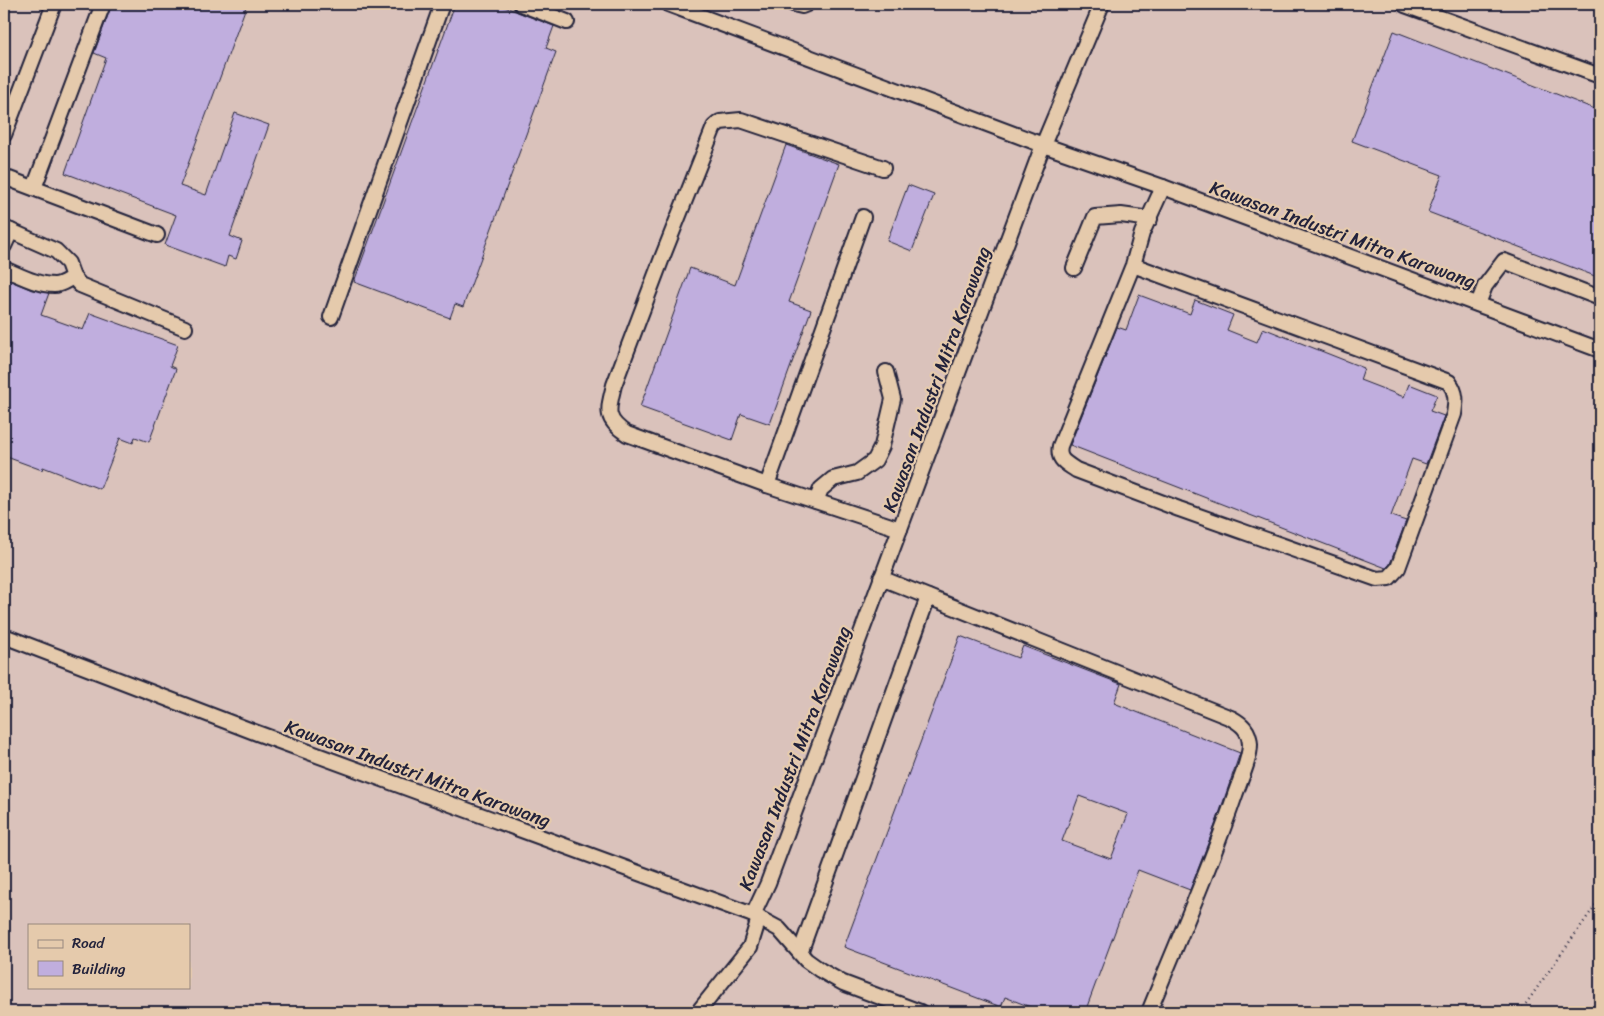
<svg xmlns="http://www.w3.org/2000/svg" width="1604" height="1016" font-family="Sriracha,sans-serif">
<style>
.built{fill:#dac2bb;fill-rule:evenodd}
.building{fill:#c0aede;stroke:#22223b;fill-rule:evenodd}
.lines{fill:none;stroke-linecap:round;stroke-linejoin:round}
.minor-casing{stroke:#22223b;stroke-width:18}
.path{stroke:#22223b;stroke-width:2.5;stroke-dasharray:1 4;stroke-linecap:butt}
.minor{stroke:#e5caac;stroke-width:14}
.labels{text-anchor:middle;stroke-width:4.5;stroke-linejoin:round;paint-order:stroke}
.street-label{font-size:19px;fill:#22223b;stroke:#e5caac}
</style>
<rect width="100%" height="100%" fill="#e5caac"/>
<filter id="ink" filterUnits="userSpaceOnUse"><feTurbulence type="fractalNoise" baseFrequency=".02" numOctaves="2"/><feDisplacementMap in="SourceGraphic" scale="10" xChannelSelector="R" yChannelSelector="G"/><feConvolveMatrix kernelMatrix="1 2 1 2 8 2 1 2 1" color-interpolation-filters="sRGB"/></filter>
<g filter="url(#ink)">
<path class="built" d="M4 4H1600V1012H4ZM29 925H189V987H29Z"/>
<g class="building">
<path d="M112 4H247L180 186 206 195 235 113 269 125 230 236 242 241 236 259 228 256 225 267 165 245 176 215 65 173 106 58 94 53Z"/>
<path d="M455 4H497L554 26 546 48 556 52 463 307 455 304 450 318 354 282Z"/>
<path d="M1394 31 1600 111V278L1428 212 1442 175 1352 141Z"/>
<path d="M786 145 839 164 789 302 811 310 770 424 741 414 732 440 640 407 690 268 735 285Z"/>
<path d="M908 185 934 195 912 251 887 241Z"/>
<path d="M4 278 32 290 49 293 41 315 83 330 90 313 178 345 170 366 176 369 149 442 135 437 133 443 120 438 100 489 43 467 42 470 4 456Z"/>
<path d="M1139 295 1190 314 1195 300 1233 315 1227 330 1257 342 1263 328 1364 368 1360 380 1404 397 1409 384 1437 395 1430 411 1444 416 1426 464 1412 459 1391 516 1406 521 1390 564 1386 568 1070 445 1117 327 1126 330Z"/>
<path d="M960 636 1018 658 1023 646 1121 684 1114 703 1240 753 1217 820 1190 890 1138 870 1085 1012H1043L1005 997 1001 1007 844 947ZM1079 796 1128 814 1111 859 1062 841Z"/>
</g>
<g class="lines">
<g class="minor-casing">
<g id="minor">
<path d="M521 4 567 22"/>
<path d="M668 4 1043 145 1163 187 1600 350"/>
<path d="M793 4 802 6 807 4"/>
<path d="M1405 5 1600 76"/>
<path d="M4 135 54 4"/>
<path d="M883 168 741 120 720 122 714 127 662 258 614 385C608 410 604 419 627 434L767 485 900 529"/>
<path d="M4 177 157 235"/>
<path d="M34 188 103 4"/>
<path d="M4 228 56 251 68 263 73 277 80 285 185 328"/>
<path d="M4 246 11 231"/>
<path d="M1133 265 1449 382C1457 393 1456 401 1454 414L1398 568 1389 578 1377 579 1179 509 1076 470C1066 463 1057 460 1060 446L1133 265 1142 233 1163 187"/>
<path d="M1074 268 1095 217 1121 215 1150 219"/>
<path d="M4 269C19 275 37 285 54 285 61 285 67 280 73 277"/>
<path d="M1478 304 1485 286 1504 261 1600 298"/>
<path d="M331 317 442 4"/>
<path d="M767 485 863 217"/>
<path d="M816 501 821 489 833 479 857 473 875 460 882 446 893 399 886 372"/>
<path d="M881 578 1231 718C1242 724 1249 730 1250 744 1250 760 1240 780 1235 795 1210 869 1178 940 1149 1012"/>
<path d="M4 636 257 733 753 915 779 929 806 960 820 970 843 983 920 1012"/>
<path d="M753 915 768 883 1043 145 1102 4"/>
<path d="M800 953 928 597"/>
<path d="M698 1012 750 947 759 918"/>
</g>
</g>
<path class="path" d="M1520 1012 1600 899"/>
<use href="#minor" class="minor"/>
</g>
</g>
<g class="labels">
<g class="street-label">
<text transform="translate(1343 234) rotate(20)" y="7">Kawasan Industri Mitra Karawang</text>
<text transform="translate(936 379) rotate(-70)" y="7">Kawasan Industri Mitra Karawang</text>
<text transform="translate(794 758) rotate(-69)" y="7">Kawasan Industri Mitra Karawang</text>
<text transform="translate(418 773) rotate(20)" y="7">Kawasan Industri Mitra Karawang</text>
</g>
</g>
<rect width="1604" height="1016" fill="none" stroke="#e5caac" stroke-width="20"/>
<rect x="10" y="10" width="1584" height="996" fill="none" stroke="#22223b" stroke-width="2" filter="url(#ink)"/>
<rect x="28" y="924" width="162" height="65" fill="#e5caac" stroke="#97877f"/>
<rect x="38" y="940" width="25" height="8" fill="#e5caac" stroke="#97877f"/>
<text x="72" y="948" font-size="15" fill="#22223b">Road</text>
<rect x="38" y="961" width="25" height="15" fill="#c0aede" stroke="#97877f"/>
<text x="72" y="974" font-size="15" fill="#22223b">Building</text>
</svg>
